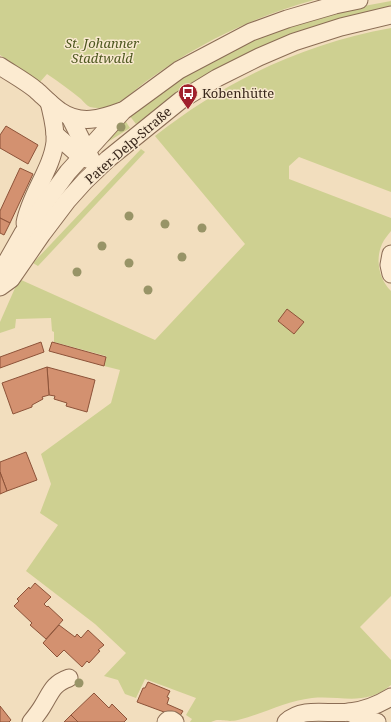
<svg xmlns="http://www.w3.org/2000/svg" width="391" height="722" font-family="'Noto Serif',serif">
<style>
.green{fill:#ced091}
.building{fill:#d39170;stroke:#8d5339}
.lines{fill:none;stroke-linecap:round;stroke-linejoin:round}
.minor-casing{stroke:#8b6d55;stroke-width:19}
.minor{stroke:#fcebd1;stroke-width:17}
.tree{fill:#989467}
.labels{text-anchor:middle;stroke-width:3;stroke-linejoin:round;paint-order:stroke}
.park-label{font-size:13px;font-style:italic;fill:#4e5820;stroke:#f8e8ce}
.poi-label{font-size:13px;fill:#39271b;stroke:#f8e8ce;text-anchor:start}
.street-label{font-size:13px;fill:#39271b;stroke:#f8e8ce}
</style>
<rect width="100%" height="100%" fill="#f2debe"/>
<g class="green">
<path d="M0 0H314C253 17 199 43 148 80 131 92 114 113 90 107 87 106 84 102 81 99 70 90 59 82 47 74L40 82 0 55Z"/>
<path d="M391 1V10L188 88 136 124 129 115 181 76 253 39 337 11Z"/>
<path d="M391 28V192L299 157 289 166V179L391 218C391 222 391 228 391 231 388 235 384 239 382 244 375 260 379 279 391 291V596L360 627 391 660V685C365 707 341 695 312 698 286 701 263 714 238 720 228 722 226 720 217 720 215 720 214 721 211 722 205 722 197 722 190 722L192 719 186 715 196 698 145 679 136 698 125 694 118 680 104 676 126 653 95 624 26 571 58 525 40 513 51 484 41 454 111 403 120 370 104 366 106 356 54 342V332L52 331 51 318 16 319 15 328 0 333V322L19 279 155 340 245 244 155 136C225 81 303 44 391 28Z"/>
<path d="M124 119 130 128 98 148Z"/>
<path d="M141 149 145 152 38 266 33 263Z"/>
</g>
<g class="building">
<path d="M6 126 38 145 28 164 0 148V135Z"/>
<path d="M20 168 33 174 10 223 0 218V211Z"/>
<path d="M0 218 10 223 4 235 0 233Z"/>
<path d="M287 309 304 322 294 334 278 321Z"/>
<path d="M41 342 44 352 0 368V357Z"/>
<path d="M52 342 106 357 104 366 49 351Z"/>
<path d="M47 367 95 380 87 412 66 406 67 403 54 399 55 396 49 395Z"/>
<path d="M47 367 49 395 42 397 43 399 32 405V407L13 414 2 383Z"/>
<path d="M26 452 37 480 7 491 0 472V462Z"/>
<path d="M0 472 7 491 0 494Z"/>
<path d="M35 583 51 597 44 604 47 607 48 606 63 620 46 639 30 625 32 623 14 606 19 601 17 599 29 587 30 589Z"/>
<path d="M59 625 75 637 77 634 81 638 88 630 104 645 98 650 100 651 89 663 87 661 82 667 64 650 57 657 43 643Z"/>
<path d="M148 682 170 691 167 697 169 698 167 704 183 711 178 719 164 712 137 702 143 688H145Z"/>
<path d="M94 693 109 708 112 704 127 719 124 722H78L71 715Z"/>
<path d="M0 706 11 720 9 722H0Z"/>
<path d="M71 715 78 722H64Z"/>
</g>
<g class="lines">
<g class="minor-casing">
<g id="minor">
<path d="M0 66C12 74 25 81 36 90 44 97 51 105 60 111 80 125 101 119 122 111"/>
<path d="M70 117 91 159"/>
<path d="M55 134 81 157 91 160"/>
<path d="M25 223C30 195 52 169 55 142 56 128 52 115 49 102"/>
<path d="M391 254 389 265 391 274"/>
<path d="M0 281 2 270 23 233 68 172 123 111 179 70 251 32 287 19 335 5 359 0"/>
<path d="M0 287 11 279 42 234 67 201 85 181 108 159 181 100 217 78 259 57 294 42 341 27 391 15"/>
<path d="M349 712 366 720 377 722"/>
<path d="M31 722C35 717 39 712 42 707 51 693 52 684 69 678"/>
<path d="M166 722 168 720H172L175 722"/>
<path d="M286 722C304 706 328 715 350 712 365 710 378 705 391 697"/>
</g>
</g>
<use href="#minor" class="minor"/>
</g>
<g class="tree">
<circle cx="121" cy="127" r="4.5"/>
<circle cx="129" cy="216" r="4.5"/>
<circle cx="165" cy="224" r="4.5"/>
<circle cx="202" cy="228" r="4.5"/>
<circle cx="102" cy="246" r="4.5"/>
<circle cx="182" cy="257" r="4.5"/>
<circle cx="129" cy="263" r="4.5"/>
<circle cx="77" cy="272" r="4.5"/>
<circle cx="148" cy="290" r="4.5"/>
<circle cx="79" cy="683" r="4.5"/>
</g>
<defs>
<g id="bus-pin" transform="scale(1)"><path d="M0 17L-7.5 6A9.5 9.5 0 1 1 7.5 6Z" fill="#a0202c" stroke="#f8e8ce"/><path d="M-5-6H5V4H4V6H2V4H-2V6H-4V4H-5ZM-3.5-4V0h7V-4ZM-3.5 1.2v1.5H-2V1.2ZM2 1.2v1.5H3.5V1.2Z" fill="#fff"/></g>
</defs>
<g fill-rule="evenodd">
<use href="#bus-pin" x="188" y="93"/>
</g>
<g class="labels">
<g class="park-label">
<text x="102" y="48">St. Johanner<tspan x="102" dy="15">Stadtwald</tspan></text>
</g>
<g class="poi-label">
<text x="202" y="98">Kobenhütte</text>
</g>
<g class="street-label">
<text transform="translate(128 145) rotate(-41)" y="5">Pater-Delp-Straße</text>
</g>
</g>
</svg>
